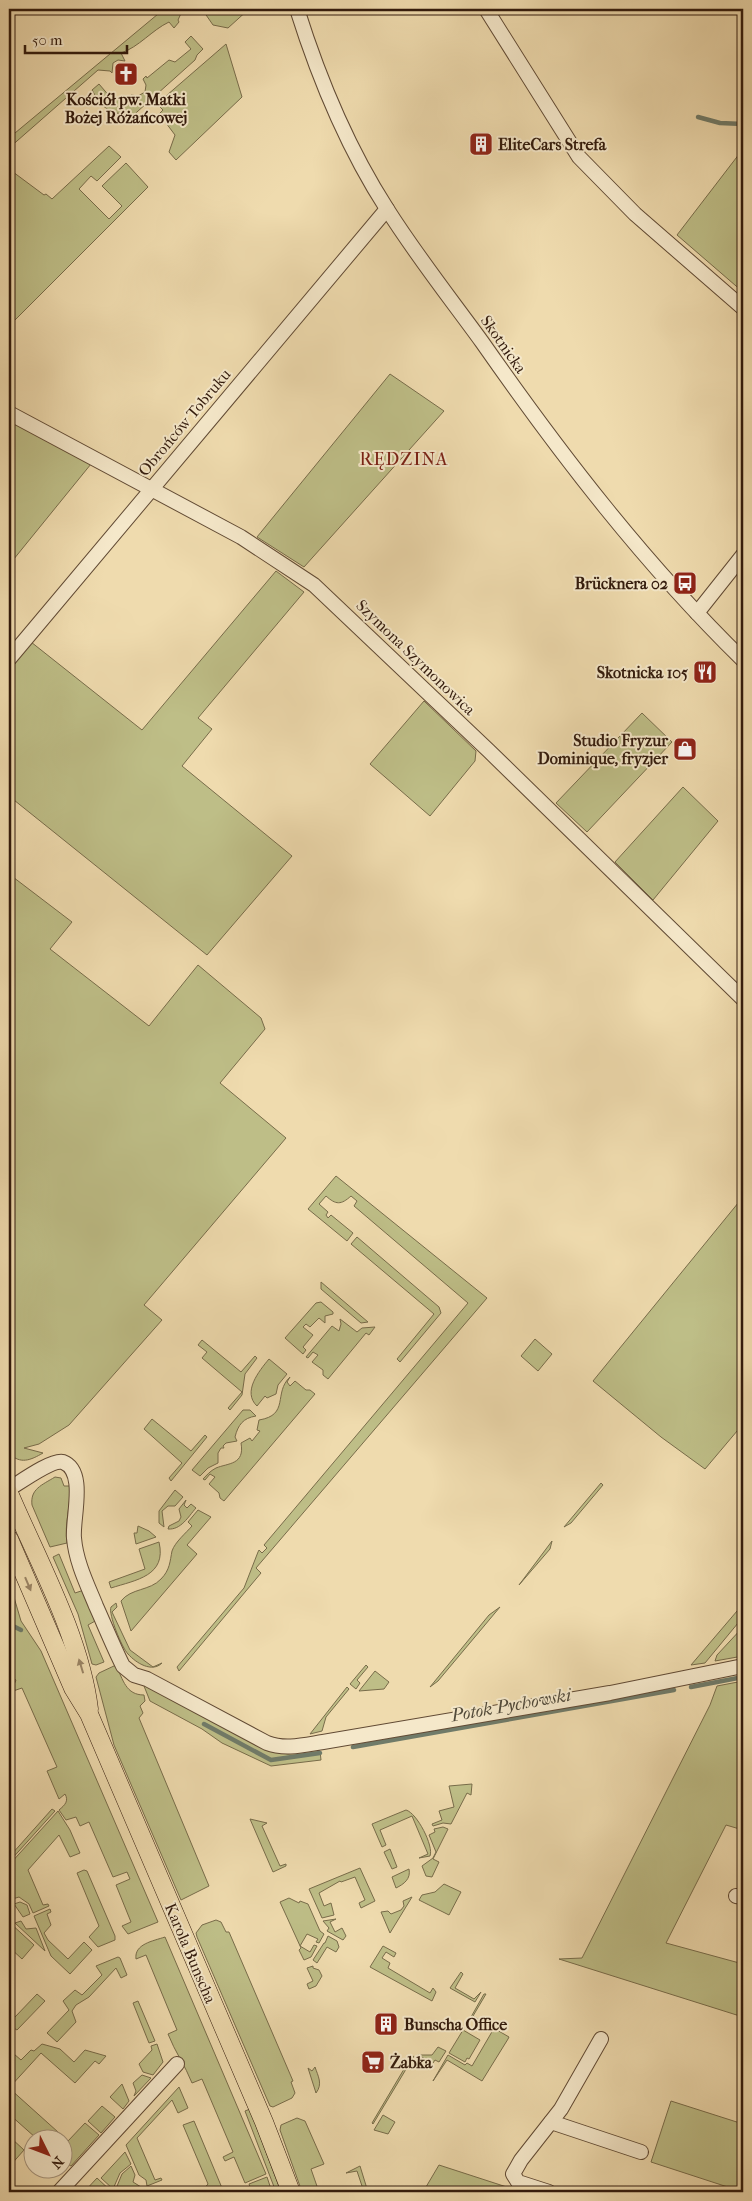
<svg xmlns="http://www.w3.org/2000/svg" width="752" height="2201" font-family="'IM FELL French Canon',serif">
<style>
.green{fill:#bebe87;stroke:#786c4a}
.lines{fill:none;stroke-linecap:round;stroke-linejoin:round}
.stream{stroke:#707b69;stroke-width:4.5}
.minor-casing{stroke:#614a34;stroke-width:16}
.major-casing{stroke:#321a0c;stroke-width:19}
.minor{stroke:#f5e8ca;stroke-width:14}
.major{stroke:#efdbae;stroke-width:18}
.oneway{fill:#9a8465}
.labels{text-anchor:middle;stroke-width:4;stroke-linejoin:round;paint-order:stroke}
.poi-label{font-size:16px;font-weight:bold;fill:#321a0c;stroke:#f5e8ca;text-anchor:start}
.street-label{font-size:16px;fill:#321a0c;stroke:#f5e8ca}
.neighbourhood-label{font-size:18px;letter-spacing:1px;fill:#7a1f14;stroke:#f5e8ca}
.water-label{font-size:18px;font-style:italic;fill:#514a3a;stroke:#f5e8ca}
</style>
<rect width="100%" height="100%" fill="#efdbae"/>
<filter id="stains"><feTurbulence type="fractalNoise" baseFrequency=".004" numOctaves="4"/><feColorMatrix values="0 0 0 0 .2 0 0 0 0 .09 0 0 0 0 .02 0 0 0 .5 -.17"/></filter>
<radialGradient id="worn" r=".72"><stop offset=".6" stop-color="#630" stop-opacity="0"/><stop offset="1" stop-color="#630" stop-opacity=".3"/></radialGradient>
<g class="green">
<path d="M164 9H183L178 20 179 22 174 28 169 22C152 30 139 47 121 53L125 61 118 60 113 63 112 73 110 71 98 70 9 148V138Z"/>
<path d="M189 9H249L228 28 213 25 204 12Z"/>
<path d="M191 36 203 49 197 55 195 60 128 120 122 114C106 112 100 104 92 90L99 84 111 98H117L123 105 120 107 121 108 133 99 131 95 138 96 145 92 146 85 143 79 146 76 147 78 169 60 175 62 191 49 185 42Z"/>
<path d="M226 44 242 97 176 160 169 152 175 135 166 123 157 116 163 110 158 105 159 102Z"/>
<path d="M109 146 121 157 97 181 91 176 79 189 109 219 122 206 102 186 126 163 148 187 9 326V169L44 195 46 194 52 199Z"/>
<path d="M743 149V292L677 235Z"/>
<path d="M390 374 444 411 304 567 257 537Z"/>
<path d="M9 420 91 464 9 565Z"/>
<path d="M276 571 304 592 198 718 212 729 182 766 292 856 207 955 9 796V666L31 642 142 730Z"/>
<path d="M424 701 476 751 475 761 430 816 370 764Z"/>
<path d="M642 713 672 742 587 832 556 803Z"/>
<path d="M683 787 718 821 653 900 615 862Z"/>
<path d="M9 874 72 922 50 949 149 1026 198 965 261 1018 265 1029 220 1083 286 1138 144 1305 162 1320 69 1425 39 1444 24 1448 43 1453C31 1460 20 1465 9 1453Z"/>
<path d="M336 1176 487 1298 256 1568 261 1573 179 1671 177 1667 244 1588 258 1552 259 1550 262 1553 267 1548 264 1545 468 1303 354 1206 357 1201 351 1196C341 1205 336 1205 326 1196L319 1204 328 1212 326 1215 328 1218 331 1215 353 1233 347 1241 308 1209Z"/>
<path d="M743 1197V1424L705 1469 661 1437 593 1381Z"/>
<path d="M357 1237 439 1307 441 1313 400 1362 397 1359 434 1314 351 1244Z"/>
<path d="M321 1282 368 1322 361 1323 321 1289Z"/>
<path d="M321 1302 333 1312V1314L325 1316V1323L319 1318 310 1327 306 1324 303 1327 313 1335 303 1347 306 1350 303 1354 285 1338 316 1303Z"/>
<path d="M340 1319 357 1332 362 1328 375 1327 369 1335 366 1333 328 1379 323 1375V1370L312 1362 318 1355 313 1352 308 1358 306 1357 332 1326 339 1331 341 1324Z"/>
<path d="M535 1339 552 1354 538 1371 521 1356Z"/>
<path d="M202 1340 241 1372 255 1356 257 1358 245 1374 242 1395 230 1410 228 1408 242 1392 202 1358 207 1352 198 1345Z"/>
<path d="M269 1359 287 1374 278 1385 276 1394 267 1398 265 1396 257 1406C242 1392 259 1371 269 1359Z"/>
<path d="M290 1377 287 1382 290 1386 295 1381 306 1390H310L315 1394 224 1501 220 1498 219 1493 209 1484 215 1477 210 1474 205 1480 203 1479C207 1475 210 1471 216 1468 228 1463 245 1465 241 1443L250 1438 252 1441 260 1431 257 1430 259 1420C290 1415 273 1393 290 1377Z"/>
<path d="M243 1410H250L256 1416C243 1418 238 1425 235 1437L237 1441 226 1443 223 1446 224 1448H221L218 1453V1463L208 1468 200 1476 192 1470Z"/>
<path d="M152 1419 191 1451 205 1435 207 1437 171 1481 169 1478 182 1463 144 1429Z"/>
<path d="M55 1477 61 1478 64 1486H70C71 1505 64 1524 67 1543L50 1547 32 1505C30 1489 42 1485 55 1477Z"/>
<path d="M601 1483 603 1485 571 1523 564 1527Z"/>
<path d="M175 1490 183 1497 175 1506H168L162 1511 164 1527 159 1523V1511Z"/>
<path d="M186 1500 184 1505 187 1508 191 1504 196 1508C188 1517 181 1530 168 1529L169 1526 179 1521 181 1517 179 1509Z"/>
<path d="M198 1510 211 1517 187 1545 197 1554 131 1631 121 1601C131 1588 150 1591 161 1579 170 1570 170 1561 172 1551 175 1542 186 1533 192 1526L188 1522Z"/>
<path d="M138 1526 149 1531 156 1537 136 1544 134 1533H137Z"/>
<path d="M552 1541 550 1549 519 1585Z"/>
<path d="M159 1542C167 1576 136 1580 111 1588L109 1582 145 1569 139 1549Z"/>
<path d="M59 1554 75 1593 84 1590 97 1620 88 1625 104 1662 96 1665 92 1664 78 1614 53 1557Z"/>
<path d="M9 1590 13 1594 21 1621 41 1651 158 1922 128 1934 122 1926 131 1922 116 1885 130 1879 127 1872 113 1877 89 1822 80 1826 76 1817 66 1820 59 1810C65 1805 69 1801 65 1794L59 1799 47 1771 57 1767 22 1688 13 1691 12 1689 16 1680 9 1676Z"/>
<path d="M116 1603 117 1607 112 1612 130 1650 153 1667 162 1663C152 1673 136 1663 128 1654 122 1648 108 1614 111 1607Z"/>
<path d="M743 1604V1617L705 1663 691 1665Z"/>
<path d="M500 1607 438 1681 430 1687 489 1615Z"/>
<path d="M743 1627V1656L715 1661 717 1655Z"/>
<path d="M116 1665C123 1680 126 1695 144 1695L145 1701 140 1706 143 1713 139 1718 209 1886 181 1900 114 1745 96 1677 99 1673Z"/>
<path d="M366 1665 368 1667 357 1680 360 1683 356 1689 350 1684Z"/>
<path d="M375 1671 389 1682 384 1689 359 1691Z"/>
<path d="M743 1681V1830L726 1825 666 1943 743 1964V2017L559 1959 582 1958 710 1705 717 1686Z"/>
<path d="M146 1684 267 1750 288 1754 317 1750 320 1751 321 1760 271 1766 222 1743 202 1729 150 1701 144 1686Z"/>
<path d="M347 1687 349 1689 326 1717 322 1731 310 1734Z"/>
<path d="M472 1784 471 1795 467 1793 451 1824 443 1823 433 1826 432 1824 442 1820 439 1811 454 1807 449 1786Z"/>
<path d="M52 1809 55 1811 9 1862 11 1855Z"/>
<path d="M406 1810C417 1813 434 1846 430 1856L419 1858 428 1854 412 1816 380 1830 386 1845 382 1847 372 1824Z"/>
<path d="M58 1811 70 1830 80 1853 70 1857 59 1835 28 1870 43 1905 48 1904 49 1906 33 1913 29 1904 19 1897 9 1900V1865Z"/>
<path d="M250 1819 267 1823 262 1826 280 1866 286 1864V1866L273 1872Z"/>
<path d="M443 1827 448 1829 433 1859 439 1862 432 1877 426 1876 422 1866 433 1858 436 1852 429 1835 435 1832 434 1829Z"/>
<path d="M390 1849 397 1867 392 1869 384 1852Z"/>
<path d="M360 1868 375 1901 361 1908 359 1903 365 1900 355 1877 341 1882 340 1881 319 1893 324 1906 331 1903 334 1915 322 1918 309 1889Z"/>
<path d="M409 1869C411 1879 404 1884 396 1888L392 1877Z"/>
<path d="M84 1870 87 1871 115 1936V1940L98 1947 89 1937 99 1926 77 1873Z"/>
<path d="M444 1884 461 1892 449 1915 419 1900 422 1895 435 1892Z"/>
<path d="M412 1897 390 1933 381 1912 388 1911 391 1914 401 1910 404 1906 403 1901Z"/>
<path d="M289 1898 299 1903 300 1901 308 1904 320 1931 324 1934 319 1943 316 1942 318 1939 307 1934 300 1946 310 1952 314 1945 317 1946 311 1957 304 1960 299 1950 301 1948 280 1902Z"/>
<path d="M20 1902 27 1905 30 1914 23 1917 14 1904Z"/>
<path d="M50 1909 51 1912 47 1914 51 1925 44 1933 48 1940 68 1959 84 1942 92 1950 70 1974 51 1956 34 1916Z"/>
<path d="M336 1919 330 1922 335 1932 342 1928 346 1936 343 1940 327 1931 329 1928 323 1921Z"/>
<path d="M216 1920 221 1922 226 1932H229L293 2081 291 2082 295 2093 292 2098 273 2107 270 2106 197 1937 196 1933 202 1925Z"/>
<path d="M21 1921 26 1929 36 1928 45 1951 15 1923Z"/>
<path d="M9 1922 34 1945 22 1959 9 1947Z"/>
<path d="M328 1936 337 1941 339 1947 336 1952 327 1947 317 1963 313 1960 324 1943H325Z"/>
<path d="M165 1937 266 2174 245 2183 234 2157 225 2161 223 2157 233 2152 202 2079 192 2083C185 2065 175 2052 168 2034L177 2030 146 1955 136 1959C134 1944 153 1941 165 1937Z"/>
<path d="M383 1946 396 1953 394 1957 386 1952 382 1958 390 1963 388 1968 430 1993 433 1988 436 1992 432 2001 370 1967Z"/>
<path d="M118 1957 120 1958 127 1975 121 1978 116 1968 89 1997 76 2005 72 2011 76 2022 57 2042 47 2033 69 2010 63 2001 75 1990 82 1995 102 1975 96 1966Z"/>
<path d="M313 1966V1968L319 1970 322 1976 316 1986 309 1989 307 1984 313 1981 307 1968Z"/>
<path d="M461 1972 463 1974 455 1988 474 1999 481 1992 475 2002 450 1988Z"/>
<path d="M37 1994 45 2001 17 2030 9 2025V2012L15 2017Z"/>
<path d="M484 1994H486L473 2016 509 2037 508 2039 482 2081 447 2060 433 2081 448 2055 465 2065 467 2063 472 2066 493 2030 471 2017Z"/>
<path d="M138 2001 155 2041 149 2043 133 2003Z"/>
<path d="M463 2030 480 2040 469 2059 467 2058 465 2062 449 2053Z"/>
<path d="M42 2044 60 2049 74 2062 85 2050 106 2056 99 2064 95 2061 75 2083 41 2053 9 2088 68 2141 85 2123 99 2135 71 2166 63 2162 62 2138H36L9 2114V2084L14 2077 9 2072V2059L14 2054 21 2060 31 2050 34 2051Z"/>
<path d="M157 2044 163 2062 153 2075 143 2072 139 2064 152 2050 151 2046Z"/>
<path d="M438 2047 446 2051 439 2062 435 2060 433 2063 418 2055H432Z"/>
<path d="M414 2056 373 2124 372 2123 410 2059Z"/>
<path d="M315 2067C318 2076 323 2084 316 2093L308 2068 312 2071Z"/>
<path d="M142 2075 151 2078 134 2096 136 2091 133 2083Z"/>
<path d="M122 2084 129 2101 123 2109 110 2097Z"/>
<path d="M179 2087 188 2108 178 2113 172 2100 137 2138 155 2180 161 2178 162 2180 147 2186 146 2180 139 2175 126 2145Z"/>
<path d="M671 2101 743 2124V2192L651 2162Z"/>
<path d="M102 2106 115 2117 101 2133 88 2121Z"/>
<path d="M250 2109 281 2192H276L245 2111Z"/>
<path d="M383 2115 395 2122 388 2134 374 2130Z"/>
<path d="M297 2118 305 2121 324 2164 311 2169 319 2192H302L280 2130 281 2125Z"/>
<path d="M194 2121 222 2188 218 2192H201L208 2184 183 2125Z"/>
<path d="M11 2138 24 2150 9 2167V2141Z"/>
<path d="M125 2152 131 2164 120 2173 113 2189 101 2178Z"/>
<path d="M439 2165 522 2192H423Z"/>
<path d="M131 2166 135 2175 133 2182 141 2187 136 2192H117L115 2191 122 2174Z"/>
<path d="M360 2166 368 2192H364L357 2171 346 2173Z"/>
<path d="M267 2177 272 2192H252L249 2184Z"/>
<path d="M97 2178 112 2192H84Z"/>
</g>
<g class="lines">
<g class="stream">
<path d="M698 117 720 123 743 124"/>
<path d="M9 1624 21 1630"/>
<path d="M691 1687 743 1677"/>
<path d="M204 1724 271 1760 320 1753"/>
<path d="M353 1747 674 1690"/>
</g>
<g class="minor-casing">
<g id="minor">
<path d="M297 9C319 79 347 147 387 209 416 255 450 298 482 342 561 455 644 563 743 660"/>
<path d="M486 9 579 157 635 214 743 308"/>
<path d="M9 413 241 537 314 585 489 751 743 999"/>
<path d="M697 613 743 555"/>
<path d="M9 659 387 209"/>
<path d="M9 1489C19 1483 52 1459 63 1462 87 1471 72 1519 74 1538 76 1562 87 1584 96 1606 105 1626 113 1646 123 1666L134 1675 147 1679 267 1743C285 1750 304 1745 323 1742L610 1693 743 1666"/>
<path d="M736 1896 743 1897"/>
<path d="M551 2122 641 2152"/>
<path d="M59 2192 177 2064"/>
<path d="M549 2192 518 2182 513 2174 521 2160 561 2109 601 2039"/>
</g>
</g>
<g class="major-casing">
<g id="major">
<path d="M9 1493C38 1561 80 1636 89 1709"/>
<path d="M9 1539 73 1688 89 1714 264 2122 291 2192"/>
</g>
</g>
<use href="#minor" class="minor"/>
<use href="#major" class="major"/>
</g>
<defs><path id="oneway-solid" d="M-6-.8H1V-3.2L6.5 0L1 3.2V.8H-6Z" transform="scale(1.25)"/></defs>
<g class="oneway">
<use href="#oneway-solid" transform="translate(28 1584) rotate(67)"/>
<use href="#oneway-solid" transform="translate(81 1666) rotate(-107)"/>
</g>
<defs>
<g id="church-square" transform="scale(1.25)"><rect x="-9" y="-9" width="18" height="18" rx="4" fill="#8f2418" stroke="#f5e8ca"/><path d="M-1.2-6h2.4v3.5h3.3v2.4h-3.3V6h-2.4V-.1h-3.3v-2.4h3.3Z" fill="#fff"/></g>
<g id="building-square" transform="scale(1.25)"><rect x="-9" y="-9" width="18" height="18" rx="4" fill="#8f2418" stroke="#f5e8ca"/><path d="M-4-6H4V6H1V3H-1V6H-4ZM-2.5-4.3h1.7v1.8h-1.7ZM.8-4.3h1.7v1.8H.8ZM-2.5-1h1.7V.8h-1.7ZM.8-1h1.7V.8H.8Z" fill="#fff"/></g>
<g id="bus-square" transform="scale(1.25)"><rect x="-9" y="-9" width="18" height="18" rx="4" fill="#8f2418" stroke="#f5e8ca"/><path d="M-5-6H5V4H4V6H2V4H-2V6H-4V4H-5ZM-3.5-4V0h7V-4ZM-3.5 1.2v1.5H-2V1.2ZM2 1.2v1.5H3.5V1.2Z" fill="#fff"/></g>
<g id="restaurant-square" transform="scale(1.25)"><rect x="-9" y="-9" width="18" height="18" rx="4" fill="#8f2418" stroke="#f5e8ca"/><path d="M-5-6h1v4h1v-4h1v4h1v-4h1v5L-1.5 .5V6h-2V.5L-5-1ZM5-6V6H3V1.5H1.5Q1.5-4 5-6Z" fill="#fff"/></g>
<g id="shop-square" transform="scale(1.25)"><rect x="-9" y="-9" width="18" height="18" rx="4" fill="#8f2418" stroke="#f5e8ca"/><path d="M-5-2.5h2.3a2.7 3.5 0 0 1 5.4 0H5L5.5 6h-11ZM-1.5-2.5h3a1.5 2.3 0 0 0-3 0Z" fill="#fff"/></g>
<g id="supermarket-square" transform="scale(1.25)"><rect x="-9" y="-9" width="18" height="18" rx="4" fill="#8f2418" stroke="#f5e8ca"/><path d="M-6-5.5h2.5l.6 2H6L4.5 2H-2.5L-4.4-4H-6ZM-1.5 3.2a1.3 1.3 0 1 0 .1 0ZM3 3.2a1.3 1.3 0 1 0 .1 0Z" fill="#fff"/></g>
</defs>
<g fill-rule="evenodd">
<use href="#church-square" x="126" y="74"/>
<use href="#building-square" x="481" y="144"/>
<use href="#bus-square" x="685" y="583"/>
<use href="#restaurant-square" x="705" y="672"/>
<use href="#shop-square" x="685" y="749"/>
<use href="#building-square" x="386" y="2024"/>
<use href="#supermarket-square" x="373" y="2062"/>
</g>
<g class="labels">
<g class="poi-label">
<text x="126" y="105" text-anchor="middle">Kościół pw. Matki<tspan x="126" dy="18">Bożej Różańcowej</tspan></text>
<text x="498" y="150">EliteCars Strefa</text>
<text x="668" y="589" text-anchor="end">Brücknera 02</text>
<text x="688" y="678" text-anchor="end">Skotnicka 105</text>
<text x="668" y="746" text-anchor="end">Studio Fryzur<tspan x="668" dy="18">Dominique, fryzjer</tspan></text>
<text x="404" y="2030">Bunscha Office</text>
<text x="390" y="2068">Żabka</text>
</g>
<g class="street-label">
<text transform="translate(504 344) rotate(55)" y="6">Skotnicka</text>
<text transform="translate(184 422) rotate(-50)" y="6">Obrońców Tobruku</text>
<text transform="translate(416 657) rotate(44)" y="6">Szymona Szymonowica</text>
<text transform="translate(191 1953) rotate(67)" y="6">Karola Bunscha</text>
</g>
<g class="neighbourhood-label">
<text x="404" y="465">RĘDZINA</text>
</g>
<g class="water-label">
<text transform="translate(511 1705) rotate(-10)" y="6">Potok Pychowski</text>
</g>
</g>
<rect width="752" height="2201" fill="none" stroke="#efdbae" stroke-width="30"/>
<rect x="10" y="10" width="732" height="2181" fill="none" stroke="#321a0c" stroke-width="2.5"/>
<rect x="15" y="15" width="722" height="2171" fill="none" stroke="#321a0c"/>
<g transform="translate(48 2154) rotate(132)"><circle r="24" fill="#f5e8ca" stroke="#a7967e"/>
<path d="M0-4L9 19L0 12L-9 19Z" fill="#8f2418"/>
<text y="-8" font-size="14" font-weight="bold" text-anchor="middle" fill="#321a0c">N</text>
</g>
<path d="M25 45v8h102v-8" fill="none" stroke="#321a0c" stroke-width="2.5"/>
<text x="32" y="45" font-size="15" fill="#321a0c" stroke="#f5e8ca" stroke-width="4" paint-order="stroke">50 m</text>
<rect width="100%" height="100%" filter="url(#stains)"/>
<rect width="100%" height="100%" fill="url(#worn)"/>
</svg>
